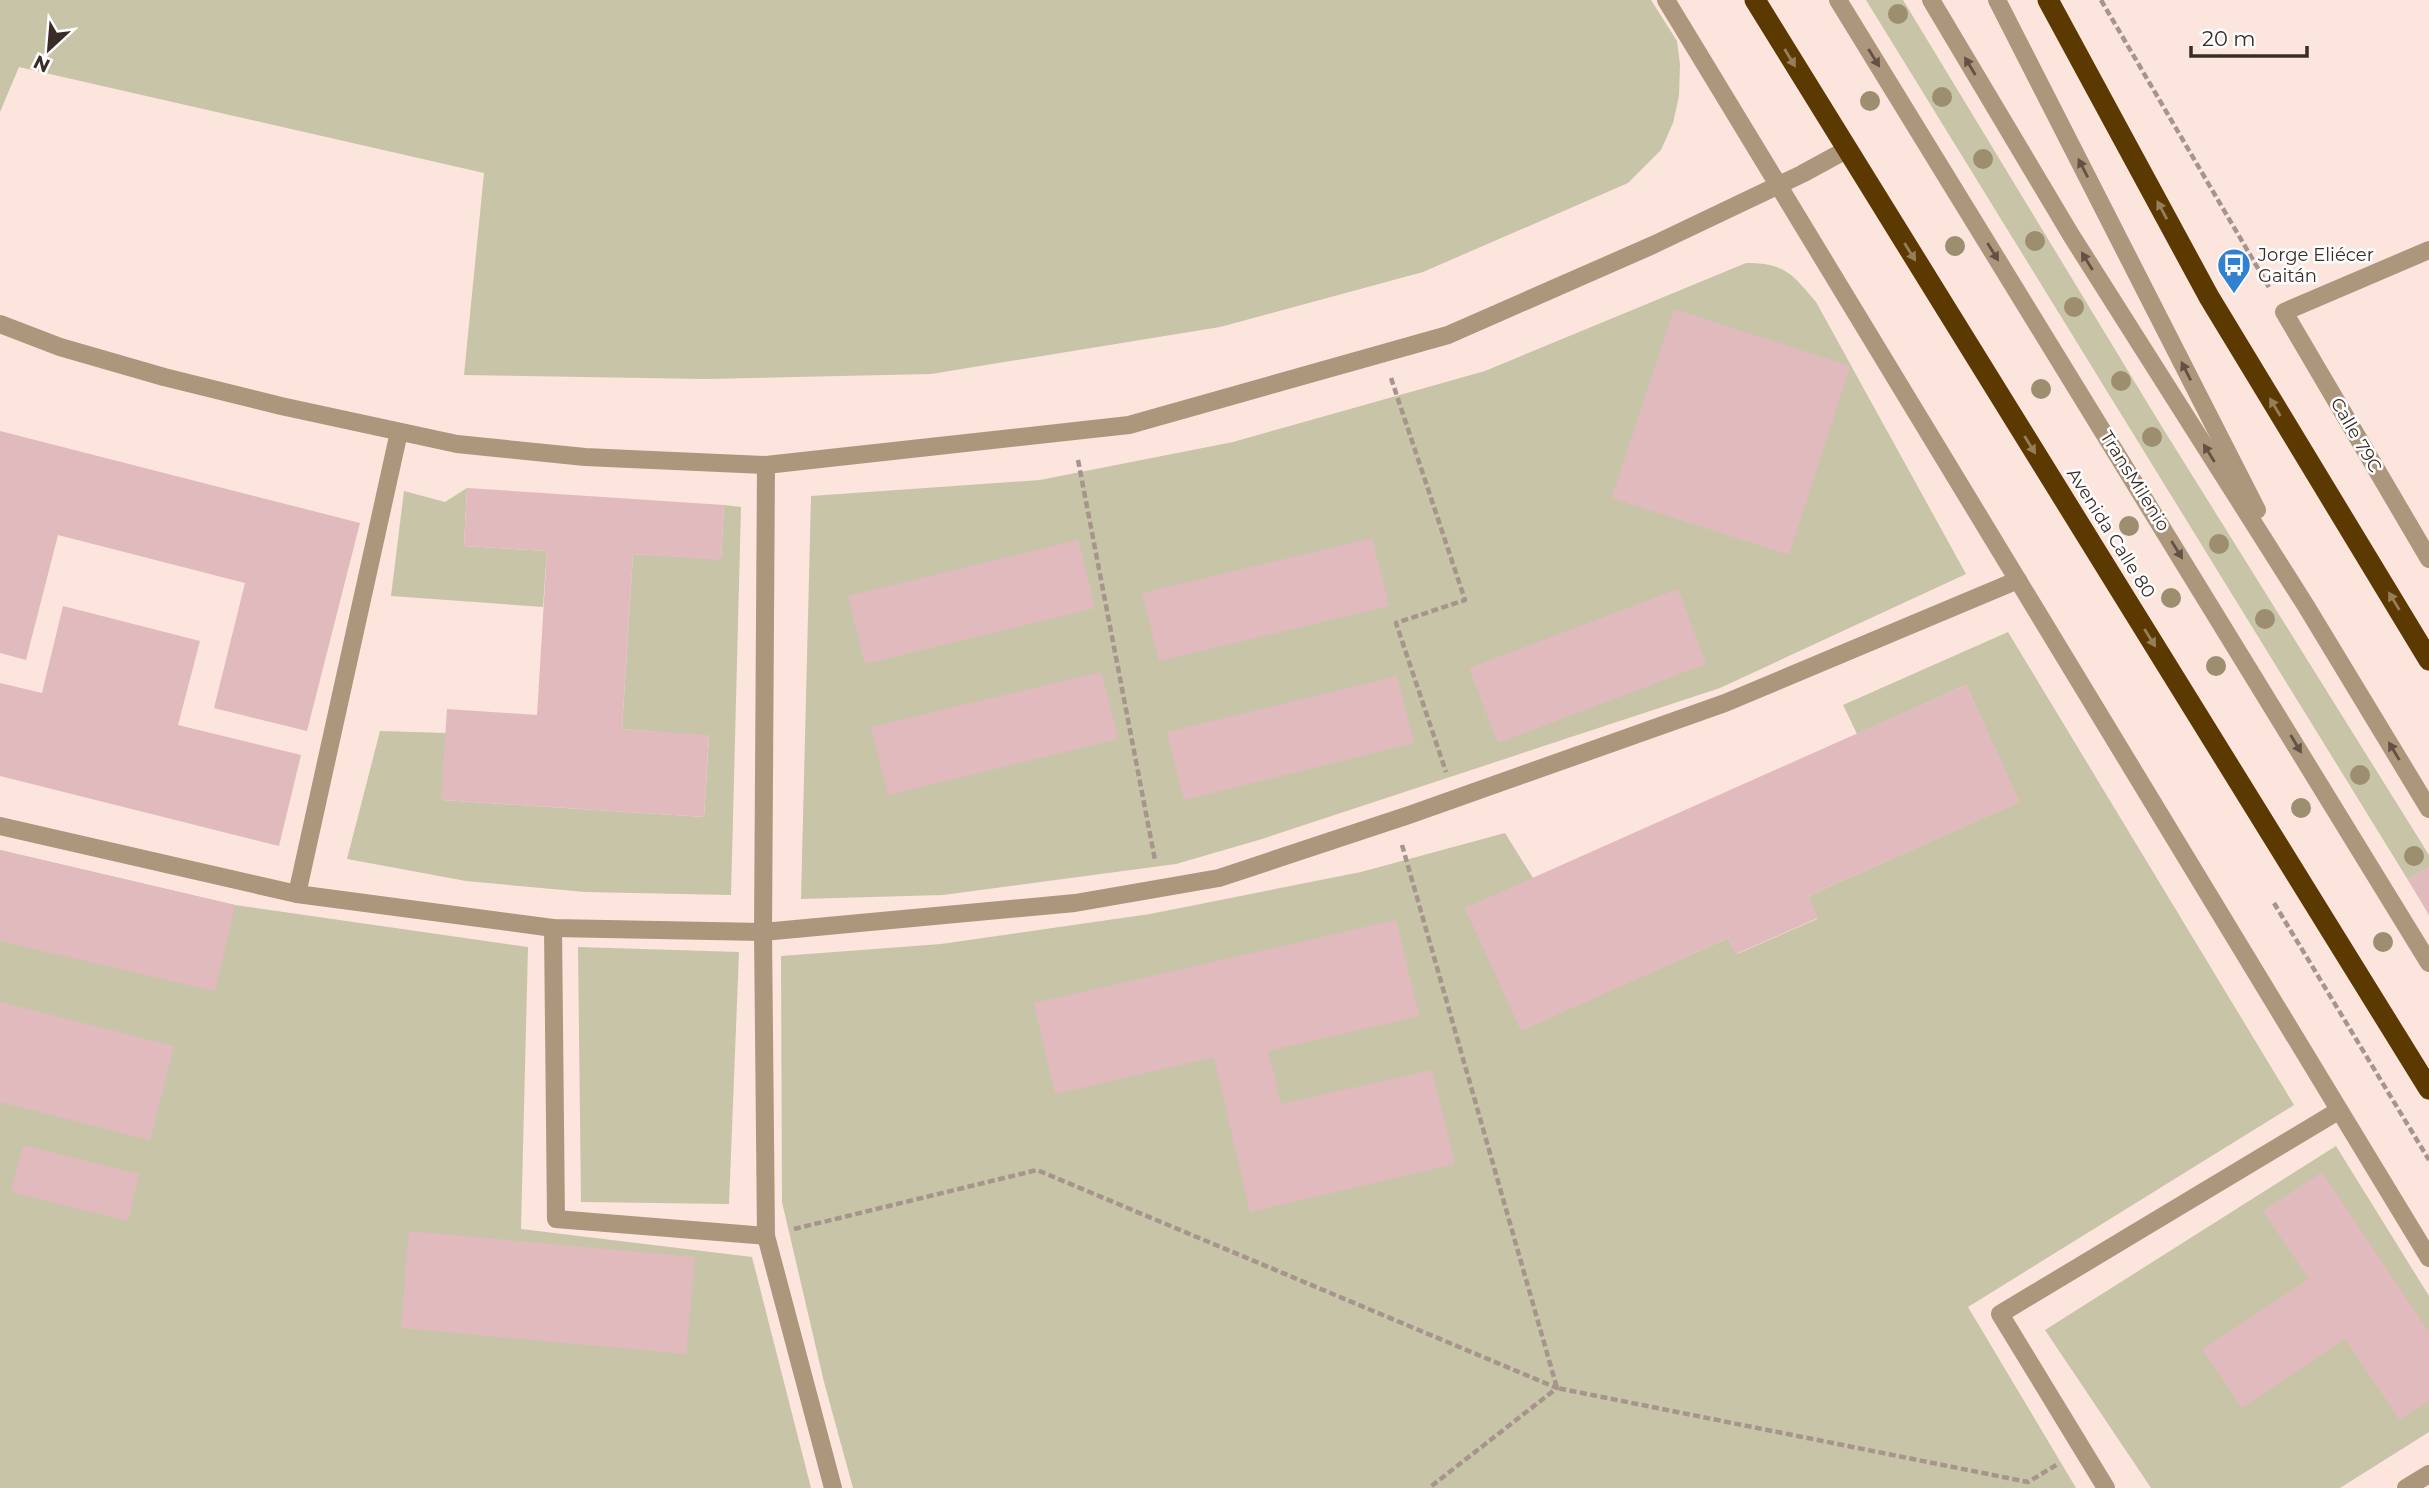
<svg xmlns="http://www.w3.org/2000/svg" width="2429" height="1488" font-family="Montserrat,sans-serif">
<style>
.green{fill:#c8c4a8}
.building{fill:#e1babe}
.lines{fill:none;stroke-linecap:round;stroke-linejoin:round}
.path{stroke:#a6948d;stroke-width:4.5;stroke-dasharray:7 3.5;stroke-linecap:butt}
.minor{stroke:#ac967c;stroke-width:18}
.highway{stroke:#5c3901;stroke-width:21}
.tree{fill:#9c8e6e}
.oneway{fill:#957e5a}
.oneway2{fill:#625145}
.labels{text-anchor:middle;stroke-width:5;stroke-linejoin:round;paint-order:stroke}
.poi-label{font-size:18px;fill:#3a2c27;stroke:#fff;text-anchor:start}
.street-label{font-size:18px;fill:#3a2c27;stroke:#fff}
</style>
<rect width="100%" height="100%" fill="#fbe5dd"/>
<g class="green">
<path d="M0 0H1651L1677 41 1680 64 1679 96 1673 123 1661 150 1628 183 1423 272 1220 327 931 374 706 379 464 375 484 173 19 67 0 112Z"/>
<path d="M1866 0H1903L2162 427 2429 855V867L2408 880Z"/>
<path d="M1746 263C1785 263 1792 274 1816 302L1966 574 1720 688 1262 839 1176 864 943 895 801 899 811 496 1040 480 1233 442 1485 371Z"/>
<path d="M467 488 464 546 547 551 543 607 391 596 404 491 445 502Z"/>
<path d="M724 505 741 507 731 895 585 892 466 881 347 859 380 731 446 733 442 800 704 817 709 736 622 729 633 554 721 559Z"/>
<path d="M2008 632 2294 1105 1968 1307 2076 1488H853L824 1382 782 1202 781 956 941 944 1150 914 1361 872 1505 833 1533 878 1521 1030 1728 938 1737 954 1817 919 1808 896 2019 802 1966 685 1857 734 1843 705Z"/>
<path d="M0 850 235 905 528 947 521 1229 752 1257 811 1488H0Z"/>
<path d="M578 947 739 952 729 1204 581 1202Z"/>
<path d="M2336 1146 2429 1296V1432L2340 1488H2151L2045 1330Z"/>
</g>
<g class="building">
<path d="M1674 309 1850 366 1789 555 1612 498Z"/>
<path d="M0 431 360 523 307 731 214 708 245 583 58 535 26 660 0 653Z"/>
<path d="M467 488 724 505 721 560 633 554 622 729 709 735 704 817 441 800 447 709 537 715 547 551 464 546Z"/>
<path d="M1372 538 1389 606 1159 661 1142 593Z"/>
<path d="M1078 540 1095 608 865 664 848 596Z"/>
<path d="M1678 589 1706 664 1498 743 1469 668Z"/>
<path d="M63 606 200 641 178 725 301 755 279 846 0 776V683L42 693Z"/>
<path d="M1101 672 1118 739 888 795 871 727Z"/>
<path d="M1397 676 1414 743 1184 800 1167 732Z"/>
<path d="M1966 685 2020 802 1808 896 1818 918 1736 954 1728 938 1521 1031 1465 908Z"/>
<path d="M0 850 235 905 215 991 0 941Z"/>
<path d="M2429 867V915L2408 880Z"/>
<path d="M1396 920 1419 1016 1268 1051 1281 1104 1432 1070 1455 1164 1250 1212 1214 1057 1055 1094 1034 1003Z"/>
<path d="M0 1002 174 1046 150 1140 0 1102Z"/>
<path d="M23 1145 139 1174 128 1221 11 1192Z"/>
<path d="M2322 1172 2429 1332V1401L2400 1420 2345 1339 2242 1408 2202 1349 2309 1279 2263 1211Z"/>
<path d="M409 1231 695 1257 686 1354 401 1328Z"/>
</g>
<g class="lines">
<g class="path">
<path d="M2101 0 2270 289"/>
<path d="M1391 378 1465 600 1396 623 1446 772"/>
<path d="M1078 460 1155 860"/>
<path d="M1402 845 1557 1388 2028 1482 2058 1464"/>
<path d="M2274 903 2429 1160"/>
<path d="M794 1229 1037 1170 1557 1388 1429 1488"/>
</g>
<g class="minor">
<path d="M1666 0 2429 1258"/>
<path d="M1838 0 2429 963"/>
<path d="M1931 0 2071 235 2306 606 2429 809"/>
<path d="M1997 0 2257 510"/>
<path d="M2429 250 2284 312 2429 559"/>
<path d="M0 324 60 347 164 377 281 406 457 444 585 457 766 465 1129 425 1448 335 1653 245 1802 174 1846 150"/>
<path d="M766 465 763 932 766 1236 833 1488"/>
<path d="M0 826 297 894 553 928 763 932 1075 903 1219 878 1409 815 1725 703 2018 580"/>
<path d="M297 894 399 432"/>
<path d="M553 928 556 1219 766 1236"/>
<path d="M2106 1488 2000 1314 2338 1111"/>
<path d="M2406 1488 2429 1474"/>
</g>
<g class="highway">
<path d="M1755 0 2429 1089"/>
<path d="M2048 0 2209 297 2429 660"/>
</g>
</g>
<g class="tree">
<circle cx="1898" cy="14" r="10"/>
<circle cx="1942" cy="97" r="10"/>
<circle cx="1870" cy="101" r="10"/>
<circle cx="1983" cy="159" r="10"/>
<circle cx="2035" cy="241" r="10"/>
<circle cx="1955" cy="246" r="10"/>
<circle cx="2074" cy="307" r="10"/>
<circle cx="2121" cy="381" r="10"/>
<circle cx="2041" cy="389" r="10"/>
<circle cx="2152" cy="437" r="10"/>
<circle cx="2129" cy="526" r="10"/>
<circle cx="2219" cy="544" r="10"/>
<circle cx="2171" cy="598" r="10"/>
<circle cx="2265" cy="619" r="10"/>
<circle cx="2216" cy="666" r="10"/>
<circle cx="2360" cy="775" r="10"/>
<circle cx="2301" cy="808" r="10"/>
<circle cx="2414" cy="856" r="10"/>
<circle cx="2383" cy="942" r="10"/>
</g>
<defs><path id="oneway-solid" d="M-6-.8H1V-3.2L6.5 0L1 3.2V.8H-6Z" transform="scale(1.75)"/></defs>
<g class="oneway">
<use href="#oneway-solid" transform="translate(1790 58) rotate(59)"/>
<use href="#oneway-solid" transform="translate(2162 210) rotate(-118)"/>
<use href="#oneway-solid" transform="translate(1910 252) rotate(58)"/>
<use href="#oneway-solid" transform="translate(2275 407) rotate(-121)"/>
<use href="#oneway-solid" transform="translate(2030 445) rotate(58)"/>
<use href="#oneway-solid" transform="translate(2394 601) rotate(-121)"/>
<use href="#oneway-solid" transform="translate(2150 638) rotate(58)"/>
</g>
<g class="oneway2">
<use href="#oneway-solid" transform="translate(1874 58) rotate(58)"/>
<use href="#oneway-solid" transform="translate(1970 66) rotate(-121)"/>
<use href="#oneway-solid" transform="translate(2083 168) rotate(-117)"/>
<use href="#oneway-solid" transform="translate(1993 252) rotate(58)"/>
<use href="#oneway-solid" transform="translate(2087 261) rotate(-122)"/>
<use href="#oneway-solid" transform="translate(2186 371) rotate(-117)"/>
<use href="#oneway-solid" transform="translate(2209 453) rotate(-122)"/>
<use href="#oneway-solid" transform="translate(2177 550) rotate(58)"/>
<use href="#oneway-solid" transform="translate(2296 744) rotate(59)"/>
<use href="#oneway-solid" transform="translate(2394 751) rotate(-121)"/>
</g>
<defs>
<g id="bus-pin" transform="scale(1.75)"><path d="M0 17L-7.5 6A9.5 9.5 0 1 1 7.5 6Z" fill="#3181d0" stroke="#fff"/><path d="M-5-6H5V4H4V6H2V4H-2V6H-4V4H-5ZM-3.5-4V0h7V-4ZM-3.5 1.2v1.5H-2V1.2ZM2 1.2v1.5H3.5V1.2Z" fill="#fff"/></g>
</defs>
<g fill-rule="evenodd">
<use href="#bus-pin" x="2234" y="265"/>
</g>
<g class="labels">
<g class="poi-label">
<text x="2258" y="261">Jorge Eliécer<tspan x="2258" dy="21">Gaitán</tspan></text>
</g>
<g class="street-label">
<text transform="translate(2356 435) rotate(60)" y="6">Calle 79C</text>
<text transform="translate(2135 481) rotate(58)" y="6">TransMilenio</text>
<text transform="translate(2111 533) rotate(58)" y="6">Avenida Calle 80</text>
</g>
</g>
<g transform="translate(49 49) rotate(206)" stroke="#ffffff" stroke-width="5" paint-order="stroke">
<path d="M0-5L12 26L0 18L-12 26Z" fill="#3a2c27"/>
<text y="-10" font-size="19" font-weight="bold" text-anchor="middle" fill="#3a2c27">N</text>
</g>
<path d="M2191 46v10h116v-10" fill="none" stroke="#3a2c27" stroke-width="3.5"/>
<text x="2202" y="46" font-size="21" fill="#3a2c27" stroke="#ffffff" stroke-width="5" paint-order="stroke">20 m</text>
</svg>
